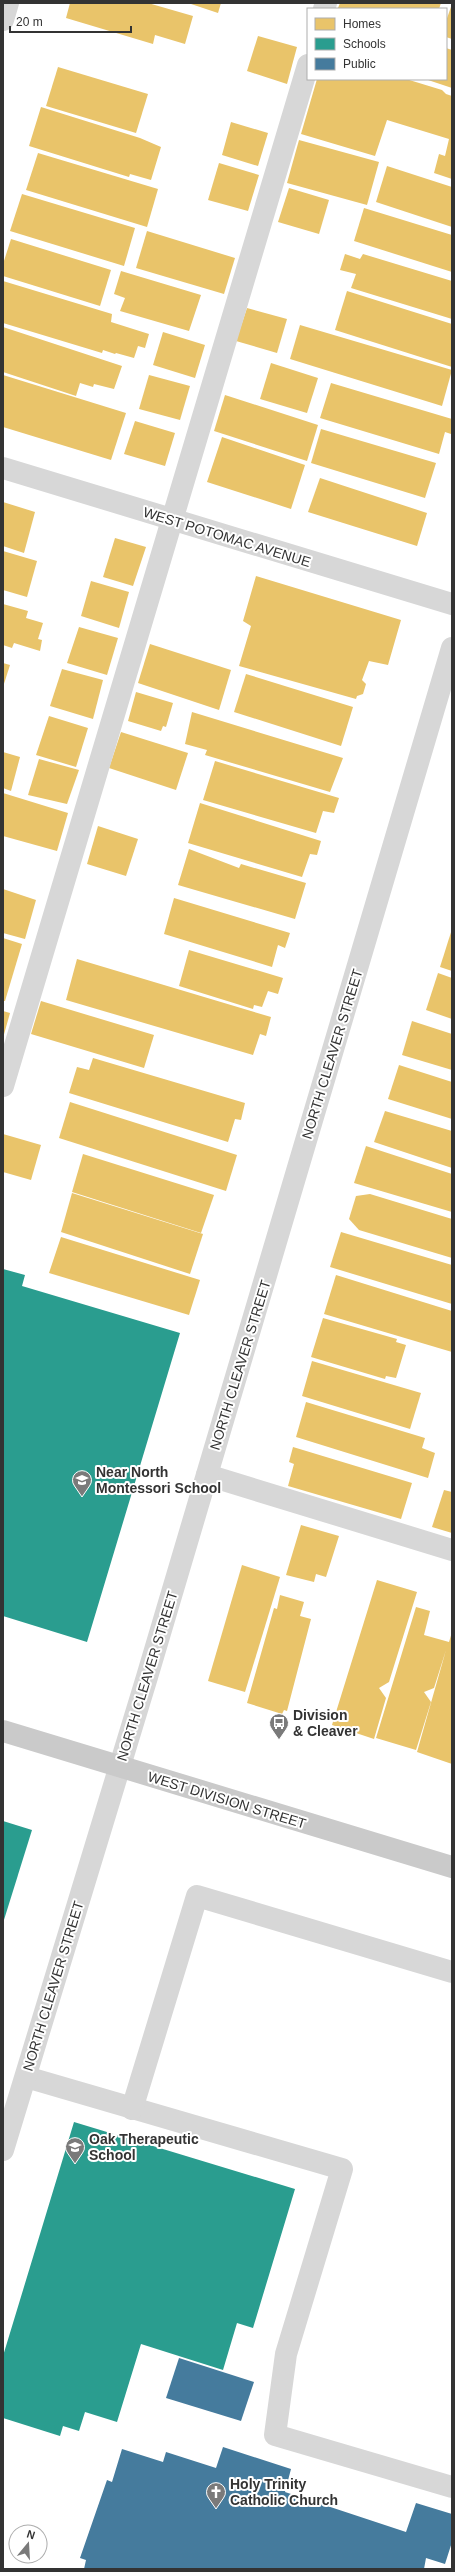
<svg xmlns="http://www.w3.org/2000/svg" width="455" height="2572" font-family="Arial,sans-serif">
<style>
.homes{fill:#e9c46a}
.schools{fill:#2a9d8f}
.public{fill:#457b9d}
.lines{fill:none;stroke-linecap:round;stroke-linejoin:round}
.minor{stroke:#d7d7d7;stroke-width:22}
.major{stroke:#cacaca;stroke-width:22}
.labels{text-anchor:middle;stroke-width:4;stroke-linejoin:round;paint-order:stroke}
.street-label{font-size:14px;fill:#333;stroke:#fff}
.poi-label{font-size:14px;font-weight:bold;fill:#333;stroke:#fff;text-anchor:start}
</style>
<rect width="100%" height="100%" fill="#fff"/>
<g class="homes">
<path d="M70 3H148L193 16 185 44 155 35 153 44 66 18Z"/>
<path d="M188 3H221L218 13Z"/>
<path d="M340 3H441L439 9H340L338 8Z"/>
<path d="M452 4V39L446 37V21Z"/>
<path d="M258 36 297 47 287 84 247 71Z"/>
<path d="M446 48 452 50V88L425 79H446Z"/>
<path d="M58 67 148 94 136 133 46 106Z"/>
<path d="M317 79H406L442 90 446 94 452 96V179L434 173 439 154 445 156 449 139 387 120 375 156 301 134Z"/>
<path d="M41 107 140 138 161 147 151 180 130 174 129 177 29 146Z"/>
<path d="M231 122 268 133 258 166 222 155Z"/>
<path d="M299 140 379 162 367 205 287 183Z"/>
<path d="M38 153 158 189 147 227 26 190Z"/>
<path d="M219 163 259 175 248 211 208 200Z"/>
<path d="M387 166 452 187V227L376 202Z"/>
<path d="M289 188 329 200 319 234 278 222Z"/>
<path d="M22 194 135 228 124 266 10 231Z"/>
<path d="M364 208 452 235V272L354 241Z"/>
<path d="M147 231 235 258 224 294 136 268Z"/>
<path d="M11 239 111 270 100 306 3 276V264Z"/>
<path d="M345 254 360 259 363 254 452 281V319L351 288 356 274 340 270Z"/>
<path d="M121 271 201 295 189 331 120 311 125 298 114 294Z"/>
<path d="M3 281 112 314 111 322 149 334 145 348 138 346 134 358 116 353 115 354 103 350 102 353 3 323Z"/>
<path d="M347 291 452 324V367L335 330Z"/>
<path d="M247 308 287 319 277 353 236 341Z"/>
<path d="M300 325 452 370 442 406 290 359Z"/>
<path d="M3 327 122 366 114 389 94 384 93 387 80 383 76 396 3 372Z"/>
<path d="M163 332 205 345 195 378 153 365Z"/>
<path d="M271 363 318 378 307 413 260 399Z"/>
<path d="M3 375 126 413 111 460 3 427Z"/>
<path d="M149 375 190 386 180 420 139 409Z"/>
<path d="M331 383 452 419 451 434 445 432 439 454 320 418Z"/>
<path d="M225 395 318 425 307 461 214 431Z"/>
<path d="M135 421 175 433 165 466 124 454Z"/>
<path d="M321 429 436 463 425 498 311 463Z"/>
<path d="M222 437 305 465 291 509 207 482Z"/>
<path d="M320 478 427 513 417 546 308 512Z"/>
<path d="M3 502 35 512 24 553 3 546Z"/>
<path d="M115 538 146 547 133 586 103 577Z"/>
<path d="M3 551 37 561 27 597 3 590Z"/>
<path d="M256 576 401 620 388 665 369 661 362 680 366 684 363 694 357 696 356 699 239 666 251 626 243 621Z"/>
<path d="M91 581 129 592 119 628 81 616Z"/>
<path d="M3 604 28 611 26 618 43 623 38 639 42 640 40 651 14 643 12 648 3 645Z"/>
<path d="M79 627 118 638 107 675 67 663Z"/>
<path d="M150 644 231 670 219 710 138 683Z"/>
<path d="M3 663 10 665 3 687Z"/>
<path d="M62 669 103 680 93 719 50 706Z"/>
<path d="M246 674 353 707 341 746 234 712Z"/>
<path d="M136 692 173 703 166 727 163 726 161 731 128 721Z"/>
<path d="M192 712 343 758 330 792 205 755 207 750 185 744Z"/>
<path d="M49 716 88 728 76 767 36 755Z"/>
<path d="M121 732 188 753 176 790 109 768Z"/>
<path d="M3 752 20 757 11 791 3 788Z"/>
<path d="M39 759 79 770 67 804 28 795Z"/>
<path d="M215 761 339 798 334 813 323 811 316 833 203 800Z"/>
<path d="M3 793 68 813 57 851 3 836Z"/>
<path d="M200 803 321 841 317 855 310 854 302 877 188 843Z"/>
<path d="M98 826 138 839 126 876 87 864Z"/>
<path d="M189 849 239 868 241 864 306 883 295 919 178 885Z"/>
<path d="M3 889 36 900 25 939 3 933Z"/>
<path d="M174 898 290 933 285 948 278 945 272 967 164 934Z"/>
<path d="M452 929V971L440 967Z"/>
<path d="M3 938 22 944 5 1001H3Z"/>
<path d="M189 950 283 978 278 994 268 991 262 1007 254 1005 253 1009 179 986Z"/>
<path d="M77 959 271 1017 266 1036 260 1034 253 1055 66 1000Z"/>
<path d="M438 973 452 978V1019L426 1010Z"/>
<path d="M41 1001 154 1035 144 1068 31 1034Z"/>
<path d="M3 1011 10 1013 3 1038Z"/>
<path d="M412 1021 452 1034V1070L402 1055Z"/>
<path d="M93 1058 245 1103 241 1120 235 1119 228 1142 69 1093 77 1067 89 1070Z"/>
<path d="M399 1065 452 1082V1119L388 1099Z"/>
<path d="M70 1102 237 1155 226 1191 59 1138Z"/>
<path d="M385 1111 452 1131V1168L374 1142Z"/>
<path d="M3 1134 41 1145 31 1180 3 1172Z"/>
<path d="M366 1146 452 1174V1212L354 1183Z"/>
<path d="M83 1154 214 1195 201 1233 72 1192Z"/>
<path d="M72 1193 203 1234 190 1274 61 1232Z"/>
<path d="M370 1194 452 1219V1258L359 1230 349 1219 356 1196Z"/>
<path d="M341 1232 452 1265V1304L330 1267Z"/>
<path d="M61 1237 200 1280 189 1315 49 1273Z"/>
<path d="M336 1275 452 1311V1352L324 1314Z"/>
<path d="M323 1318 397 1339 396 1342 406 1345 396 1378 386 1376 385 1379 311 1357Z"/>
<path d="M312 1361 421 1393 410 1429 302 1396Z"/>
<path d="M306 1402 425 1438 422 1448 435 1453 428 1478 296 1437Z"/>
<path d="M293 1447 412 1483 401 1519 288 1486 294 1464 289 1462Z"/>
<path d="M444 1490 452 1492V1533L432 1527Z"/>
<path d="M301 1525 339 1536 326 1577 316 1574 314 1582 286 1575Z"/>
<path d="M242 1565 280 1577 245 1692 208 1681Z"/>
<path d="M377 1580 417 1592 389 1682 379 1688 386 1698 374 1739 332 1725Z"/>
<path d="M280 1595 304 1602 300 1616 311 1619 287 1711 284 1710 282 1714 247 1703 274 1608 277 1609Z"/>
<path d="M416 1607 430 1611 424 1635 449 1642 452 1632V1764L417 1752 446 1650 434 1688 424 1692 431 1702 416 1750 376 1738Z"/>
</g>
<g class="schools">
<path d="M3 1269 25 1275 22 1286 180 1333 87 1642 3 1616Z"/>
<path d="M3 1821 32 1830 3 1923Z"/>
<path d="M74 2122 295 2189 253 2328 237 2323 223 2370 141 2344 117 2422 85 2412 79 2431 63 2426 60 2436 3 2418V2356Z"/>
</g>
<g class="public">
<path d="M179 2358 254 2382 241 2421 166 2398Z"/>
<path d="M223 2447 291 2469 285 2492 406 2532 416 2503 452 2514V2542L445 2564 426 2558 424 2569H84L86 2560 80 2558 107 2480 112 2482 122 2449 163 2462 166 2452 216 2468Z"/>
</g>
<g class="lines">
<g class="minor">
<path d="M324 9 326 3"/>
<path d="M3 20 8 3"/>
<path d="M3 468 452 604"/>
<path d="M3 1086 308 65"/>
<path d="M207 1475 452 1550"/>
<path d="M26 2077 342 2169 286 2354 275 2435 452 2487"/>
<path d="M132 2109 197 1896 452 1972"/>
<path d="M3 2150 147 1677 452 648"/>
</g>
<path class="major" d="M3 1731 452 1867"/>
</g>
<defs>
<g id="school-pin" transform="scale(1)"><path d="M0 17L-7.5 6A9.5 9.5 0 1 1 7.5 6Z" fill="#7a7a7a" stroke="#fff"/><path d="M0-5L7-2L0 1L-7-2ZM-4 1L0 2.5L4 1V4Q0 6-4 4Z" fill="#fff"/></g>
<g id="bus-pin" transform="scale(1)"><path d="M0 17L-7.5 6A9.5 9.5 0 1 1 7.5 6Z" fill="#7a7a7a" stroke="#fff"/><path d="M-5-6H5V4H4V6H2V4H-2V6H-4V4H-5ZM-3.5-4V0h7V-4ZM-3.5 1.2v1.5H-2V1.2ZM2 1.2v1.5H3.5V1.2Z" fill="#fff"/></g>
<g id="church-pin" transform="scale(1)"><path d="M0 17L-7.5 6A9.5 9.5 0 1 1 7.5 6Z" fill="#7a7a7a" stroke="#fff"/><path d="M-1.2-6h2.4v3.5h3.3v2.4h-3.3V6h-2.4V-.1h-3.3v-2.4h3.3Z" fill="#fff"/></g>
</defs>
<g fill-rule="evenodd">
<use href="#school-pin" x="82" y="1480"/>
<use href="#bus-pin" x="279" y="1723"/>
<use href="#school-pin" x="75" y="2147"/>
<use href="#church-pin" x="216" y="2492"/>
</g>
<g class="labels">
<g class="street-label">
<text transform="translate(227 537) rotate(17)" y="5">WEST POTOMAC AVENUE</text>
<text transform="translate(332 1054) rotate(-73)" y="5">NORTH CLEAVER STREET</text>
<text transform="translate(240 1365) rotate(-73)" y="5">NORTH CLEAVER STREET</text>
<text transform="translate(147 1676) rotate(-73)" y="5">NORTH CLEAVER STREET</text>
<text transform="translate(227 1800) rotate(17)" y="5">WEST DIVISION STREET</text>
<text transform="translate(53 1986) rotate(-73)" y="5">NORTH CLEAVER STREET</text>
</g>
<g class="poi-label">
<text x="96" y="1477">Near North<tspan x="96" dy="16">Montessori School</tspan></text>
<text x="293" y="1720">Division<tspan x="293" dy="16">&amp; Cleaver</tspan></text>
<text x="89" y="2144">Oak Therapeutic<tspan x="89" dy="16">School</tspan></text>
<text x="230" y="2489">Holy Trinity<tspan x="230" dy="16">Catholic Church</tspan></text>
</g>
</g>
<rect width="455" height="2572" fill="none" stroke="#333333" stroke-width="8"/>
<rect x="307" y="8" width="140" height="72" fill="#ffffff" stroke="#adadad"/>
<rect x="315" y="18" width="20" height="12" fill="#e9c46a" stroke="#adadad"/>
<text x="343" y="28" font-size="12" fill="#333333">Homes</text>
<rect x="315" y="38" width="20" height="12" fill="#2a9d8f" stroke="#adadad"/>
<text x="343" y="48" font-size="12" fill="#333333">Schools</text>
<rect x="315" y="58" width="20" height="12" fill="#457b9d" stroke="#adadad"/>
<text x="343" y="68" font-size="12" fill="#333333">Public</text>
<g transform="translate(28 2544) rotate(18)"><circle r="19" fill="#ffffff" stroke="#adadad"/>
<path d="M0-3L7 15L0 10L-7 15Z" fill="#7a7a7a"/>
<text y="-6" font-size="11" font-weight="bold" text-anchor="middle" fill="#333333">N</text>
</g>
<path d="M10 26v6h121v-6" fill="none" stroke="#333333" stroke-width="2"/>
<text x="16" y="26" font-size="12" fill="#333333" stroke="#ffffff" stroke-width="3" paint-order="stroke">20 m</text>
</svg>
